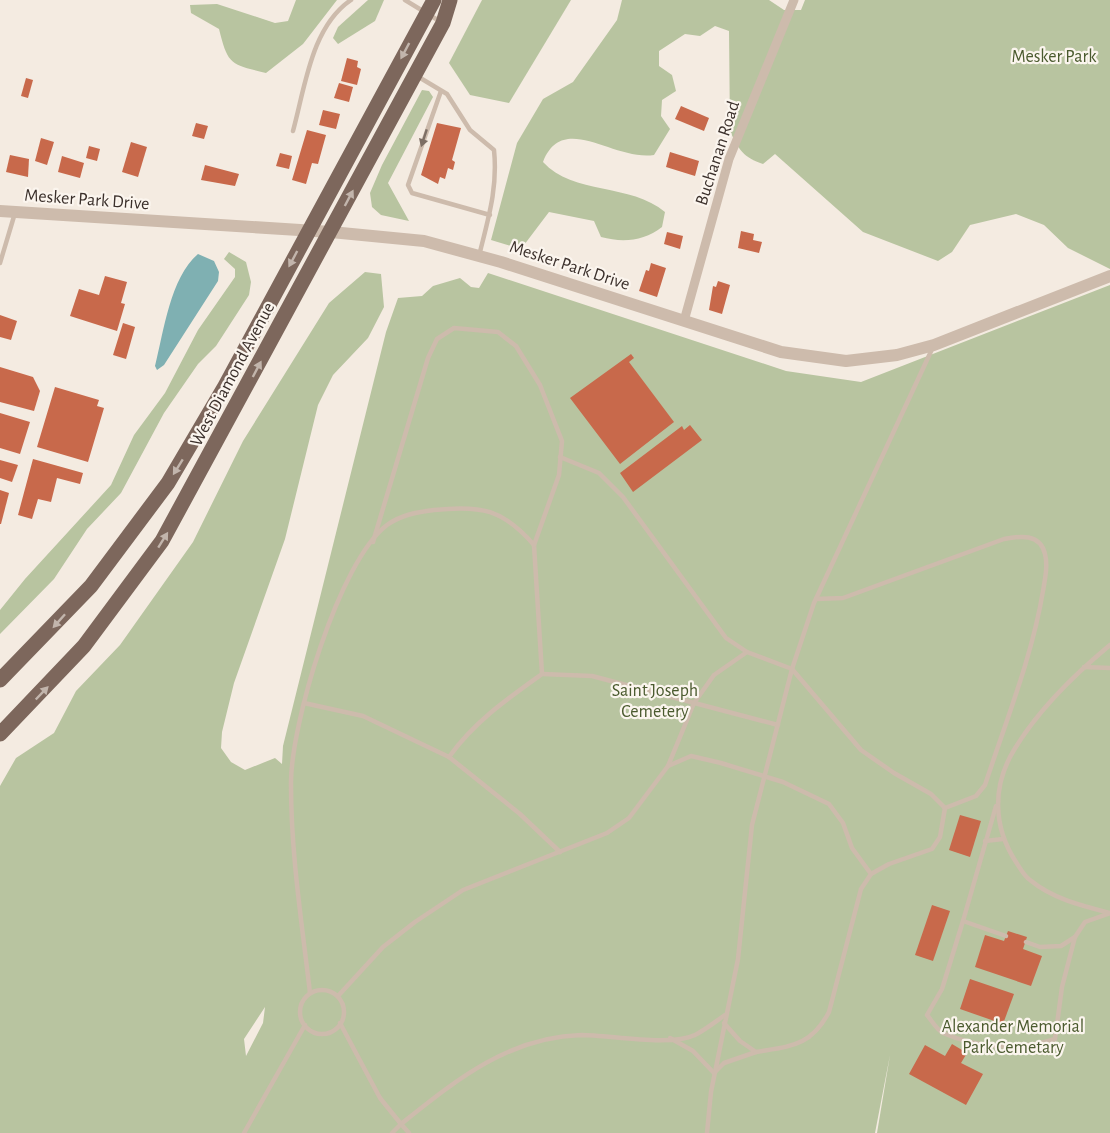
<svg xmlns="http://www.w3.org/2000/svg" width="1110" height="1133" font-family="'Alegreya Sans',sans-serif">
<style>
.green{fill:#b8c4a0;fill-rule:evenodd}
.water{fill:#7fb0b2}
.building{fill:#c8694b}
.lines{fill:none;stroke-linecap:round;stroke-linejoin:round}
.service{stroke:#cdbbac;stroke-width:4.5}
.minor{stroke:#cdbbac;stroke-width:9}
.tertiary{stroke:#cdbbac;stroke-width:12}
.primary{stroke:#7d675c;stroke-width:15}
.oneway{fill:#c2b5ac}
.oneway2{fill:#7d6f65}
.labels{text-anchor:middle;stroke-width:4.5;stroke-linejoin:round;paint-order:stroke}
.park-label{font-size:18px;fill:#4a5a2e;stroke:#fbf5ee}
.street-label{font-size:18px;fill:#3b302b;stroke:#fbf5ee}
</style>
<rect width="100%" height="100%" fill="#f4ebe1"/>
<g class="green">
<path d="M296 0H337L303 44 266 73C230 64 228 65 219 29L191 13 190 5 217 4 275 23 288 21Z"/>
<path d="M368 0H384L375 21 338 44 333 38 338 27Z"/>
<path d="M482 0H571L509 103 470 95 449 63Z"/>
<path d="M622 0H769L784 10H801L805 0H1110V269L1068 248 1044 225 1016 214 970 225 952 252 938 261 863 232 775 154 763 164C744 158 738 149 730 131L729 31 715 26 700 36 685 34 659 51V66L672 75 676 91 662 100 661 116 670 129 654 155C612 161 563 111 543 162 573 195 631 183 665 212L662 227C644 241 623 243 601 237L594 221 549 212 521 249 491 240 517 143 543 99 573 82 617 20Z"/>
<path d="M422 90 429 91 433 97 388 183 409 221 381 215 372 207 370 193 382 165Z"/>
<path d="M229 252 246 262 251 282 249 295 216 346 198 364 164 413 121 493 87 529 54 579 0 634V610L25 579 111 485 134 435 165 393 198 330 235 277V269L224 259Z"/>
<path d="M365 272 381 274 384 307 368 338 333 375 318 405 285 539 234 683 222 732 221 748 231 762 245 770 275 758 282 764 283 746 386 332 398 298 422 296 433 286 460 278 471 287 479 288 488 273 786 371 861 382 1110 285V1133H877L890 1055 875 1133H0V786L16 758 54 733 76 691 120 645 193 542 243 441 329 303ZM265 1007 263 1023 246 1056 244 1039Z"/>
</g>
<path class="water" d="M198 254 214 261 219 272 218 281 164 365 157 370 155 366C164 331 170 278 198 254Z"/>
<g class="building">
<path d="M347 58 358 61 357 67 361 69 357 85 341 81Z"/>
<path d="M26 78 33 80 28 98 21 96Z"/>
<path d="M339 83 353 87 349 102 334 98Z"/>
<path d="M681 106 709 118 704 131 675 119Z"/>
<path d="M323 110 340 114 336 129 319 125Z"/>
<path d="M196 123 208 126 204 139 192 136Z"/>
<path d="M437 123 461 128 452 160 455 162 453 170 448 168 445 179 440 177 438 184 421 175Z"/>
<path d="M307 130 326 135 318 164 312 163 306 184 292 180Z"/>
<path d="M41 138 54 142 47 165 35 161Z"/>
<path d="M131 142 147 147 138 177 122 172Z"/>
<path d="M89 146 100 149 97 161 86 158Z"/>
<path d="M670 152 699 161 695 176 666 167Z"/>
<path d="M280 153 292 156 289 169 276 166Z"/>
<path d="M10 155 29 159 28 177 6 172Z"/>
<path d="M62 156 84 163 80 178 58 172Z"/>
<path d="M205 165 239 174 235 186 201 180Z"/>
<path d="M741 231 754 234 753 240 762 242 759 253 738 248Z"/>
<path d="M667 232 683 236 680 249 664 244Z"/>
<path d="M651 263 666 268 657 297 639 291 646 270 649 271Z"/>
<path d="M105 276 127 282 121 303 125 304 117 331 70 316 79 289 99 295Z"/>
<path d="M718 281 730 285 722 314 709 310 713 286 716 287Z"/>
<path d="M0 315 17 321 11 340 0 337Z"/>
<path d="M123 323 135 327 126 359 113 355Z"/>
<path d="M631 354 634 358 629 362 674 422 620 464 570 398Z"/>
<path d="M0 367 33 377 40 391 34 411 0 402Z"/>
<path d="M55 387 99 400 97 406 104 408 88 462 37 447Z"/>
<path d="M0 413 30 422 20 454 0 448Z"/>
<path d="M690 425 702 440 633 492 620 473 682 426 684 430Z"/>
<path d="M33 459 83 473 80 484 57 478 51 502 38 499 32 519 18 515Z"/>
<path d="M0 460 18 465 12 482 0 478Z"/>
<path d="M0 490 9 493 1 524H0Z"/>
<path d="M960 815 981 821 970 857 949 850Z"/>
<path d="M932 905 950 911 933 961 915 955Z"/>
<path d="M1008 931 1027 937 1023 949 1042 956 1031 986 975 967 985 935 1004 941Z"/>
<path d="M970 979 1014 994 1003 1024 960 1009Z"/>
<path d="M952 1044 967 1053 961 1063 983 1074 966 1105 909 1074 925 1045 945 1056Z"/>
</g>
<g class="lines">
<g class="service">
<path d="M405 0 441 22"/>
<path d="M417 76 447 94 470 130 494 150C498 188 488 219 479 256"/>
<path d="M441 91 408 185 412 193 490 215"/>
<path d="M293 131C305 88 311 27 351 0"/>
<path d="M0 263 15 213"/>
<path d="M560 457 599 473 623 497 726 638 747 652 792 669 861 750 894 773 931 794 945 808"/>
<path d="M816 599 843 598 1004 539C1020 536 1040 533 1045 554 1048 566 1045 579 1043 591 1032 657 1006 721 985 785L976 796 945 808"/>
<path d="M1110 645C1075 674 1038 710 1014 750 992 786 993 827 1016 862 1020 868 1024 876 1030 880 1053 899 1082 906 1110 913"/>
<path d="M1084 667 1110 668"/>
<path d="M542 674 592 676 778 725"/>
<path d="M304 703 363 716 449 757C474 722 507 699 542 674L534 545 559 475 562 441 540 385 516 346 498 332 454 328 437 339 428 358 373 542"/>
<path d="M449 757 520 814 560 852"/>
<path d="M668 766 694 703 714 675 747 652"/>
<path d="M996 806 963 921 1006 936"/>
<path d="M985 841 1003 839"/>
<path d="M963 921 942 989 927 1015C932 1021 937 1030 943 1033 977 1048 1020 1051 1055 1039L1062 987 1075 937"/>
<path d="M1026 942 1040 947 1061 946 1075 937 1085 922 1110 913"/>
<circle cx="322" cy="1012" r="22"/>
<path d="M310 993C302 924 291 855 291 785 290 726 339 561 387 525 401 515 417 512 434 510 481 505 503 509 534 545"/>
<path d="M338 996 383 947 415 922 463 890 607 833 629 818 668 766 691 756 721 763 783 782 829 804 843 823 852 848 871 874"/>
<path d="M340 1023 380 1098 401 1124 392 1133"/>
<path d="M670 1038 693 1051 714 1073 724 1063 756 1052 740 1041 724 1023"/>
<path d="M756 1052C792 1046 811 1046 829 1012L861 889 871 874 889 864 932 849 940 837 945 808"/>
<path d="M244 1133 305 1025"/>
<path d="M409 1133 401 1124C455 1081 508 1037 581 1035 610 1035 670 1047 695 1035 705 1030 715 1022 725 1015"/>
<path d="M707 1133 711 1092 738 959 752 825 792 669 814 603 933 347"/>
</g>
<path class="minor" d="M684 321 729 159 794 0"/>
<path class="tertiary" d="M0 211 331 232 424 241 501 262 781 352 846 361 897 355 934 345 1110 276"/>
<g class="primary">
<path d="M0 680 91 586 168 483 225 386 434 0"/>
<path d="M0 734 84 646 162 541 443 23 450 0"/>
</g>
</g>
<defs><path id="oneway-solid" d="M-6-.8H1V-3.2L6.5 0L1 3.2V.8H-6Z" transform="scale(1.5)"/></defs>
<g class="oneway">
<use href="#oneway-solid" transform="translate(405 51) rotate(118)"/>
<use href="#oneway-solid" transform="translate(349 198) rotate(-62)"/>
<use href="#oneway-solid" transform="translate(293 259) rotate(118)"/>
<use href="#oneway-solid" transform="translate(257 369) rotate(-62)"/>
<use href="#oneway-solid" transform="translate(178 467) rotate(122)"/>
<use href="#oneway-solid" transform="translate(163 540) rotate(-58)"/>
<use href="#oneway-solid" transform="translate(59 621) rotate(132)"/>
<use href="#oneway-solid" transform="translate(42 693) rotate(-46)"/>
</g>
<use class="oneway2" href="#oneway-solid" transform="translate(424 138) rotate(108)"/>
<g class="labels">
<g class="park-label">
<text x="1054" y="62">Mesker Park</text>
<text x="655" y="696">Saint Joseph<tspan x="655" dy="21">Cemetery</tspan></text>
<text x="1013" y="1032">Alexander Memorial<tspan x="1013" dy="21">Park Cemetary</tspan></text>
</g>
<g class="street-label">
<text transform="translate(717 153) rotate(-72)" y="6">Buchanan Road</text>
<text transform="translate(87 199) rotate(4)" y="6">Mesker Park Drive</text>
<text transform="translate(570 265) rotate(18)" y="6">Mesker Park Drive</text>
<text transform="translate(232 374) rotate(-62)" y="6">West Diamond Avenue</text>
</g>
</g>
</svg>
